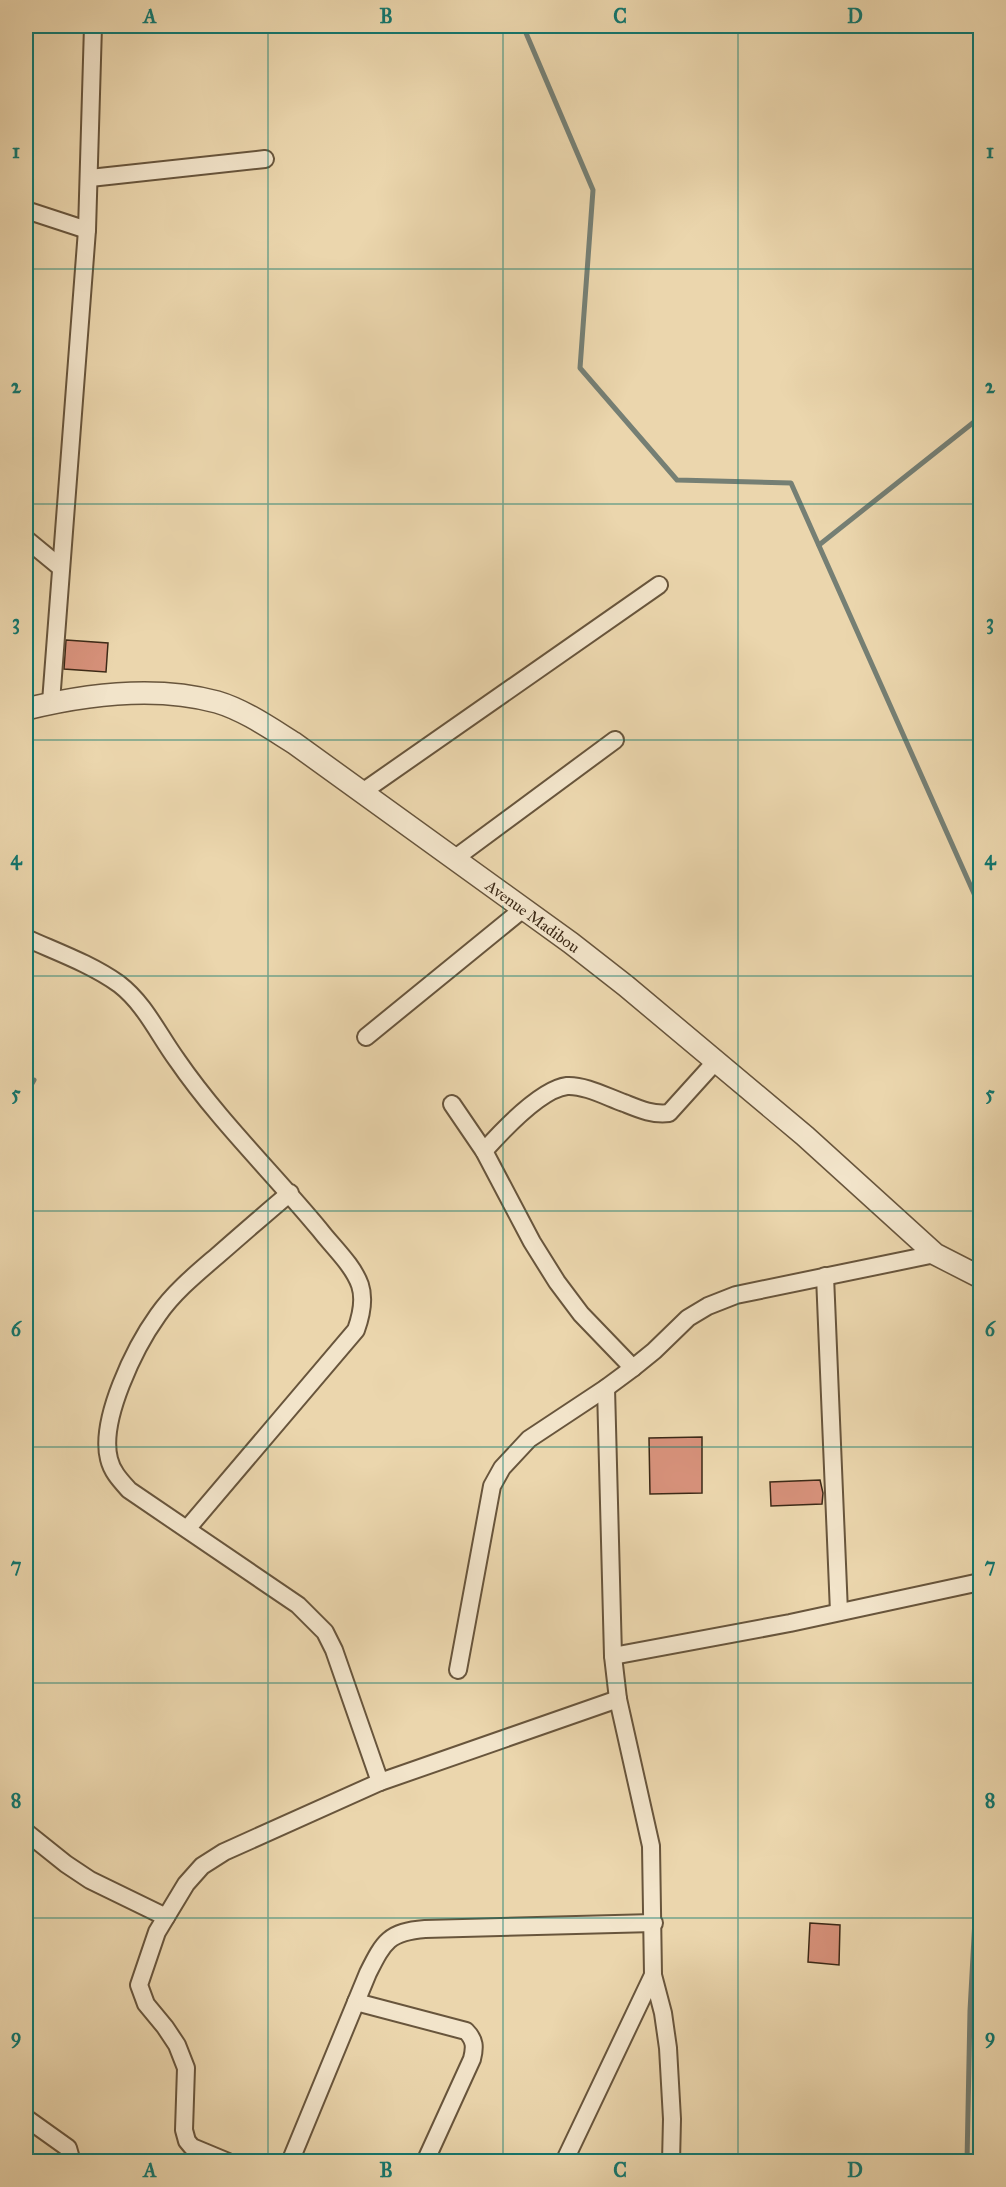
<svg xmlns="http://www.w3.org/2000/svg" width="1006" height="2187" font-family="'IM FELL Great Primer',serif">
<style>
.lines{fill:none;stroke-linecap:round;stroke-linejoin:round}
.stream{stroke:#757f74;stroke-width:5}
.building{fill:#d6917a;stroke:#3d2a17;stroke-width:1.5}
.minor-casing{stroke:#68553c;stroke-width:20}
.tertiary-casing{stroke:#68553c;stroke-width:24}
.minor{stroke:#f2e4ca;stroke-width:16}
.tertiary{stroke:#f2e4ca;stroke-width:21}
.grid{fill:none;stroke:#0f766e;stroke-width:1.5;stroke-opacity:0.55}
.labels{text-anchor:middle;stroke-width:6;stroke-linejoin:round;paint-order:stroke}
.street-label{font-size:16px;fill:#3d2a17;stroke:#f2e4ca}
.neatline{fill:none;stroke:#0f766e;stroke-width:2}
.grid-label{font-size:20px;text-anchor:middle;font-weight:bold;fill:#0f766e}
</style>
<rect width="100%" height="100%" fill="#ebd6ad"/>
<filter id="stains"><feTurbulence type="fractalNoise" baseFrequency=".00333" numOctaves="4"/><feColorMatrix values="0 0 0 0 .2 0 0 0 0 .09 0 0 0 0 .02 0 0 0 .5 -.17"/></filter>
<radialGradient id="worn" r=".72"><stop offset=".6" stop-color="#630" stop-opacity="0"/><stop offset="1" stop-color="#630" stop-opacity=".3"/></radialGradient>
<g class="lines">
<g class="stream">
<path d="M523 26 593 190 580 368 677 480 791 483 980 907"/>
<path d="M819 545 974 422 980 396"/>
<path d="M26 1094 34 1080"/>
<path d="M967 2162 970 2011 980 1828"/>
</g>
</g>
<g class="building">
<path d="M66 640 108 643 106 672 64 669Z"/>
<path d="M702 1437V1493L650 1494 649 1438Z"/>
<path d="M820 1480 823 1493 822 1504 771 1506 770 1482Z"/>
<path d="M810 1923 840 1925 839 1965 808 1962Z"/>
</g>
<g class="lines">
<g class="minor-casing">
<g id="minor">
<path d="M90 178 265 159"/>
<path d="M26 210 87 230"/>
<path d="M26 539 60 567"/>
<path d="M51 702 87 230 93 26"/>
<path d="M361 793 659 585"/>
<path d="M454 859 615 740"/>
<path d="M26 938C57 952 91 964 119 984 145 1004 158 1034 177 1060 219 1121 273 1173 320 1230 333 1247 353 1265 360 1285 365 1300 361 1316 356 1330L187 1529"/>
<path d="M366 1037 523 909"/>
<path d="M452 1104 484 1151 532 1242 557 1282 581 1314 633 1368"/>
<path d="M484 1151C501 1132 541 1089 567 1086 585 1085 607 1097 624 1103 639 1109 652 1115 669 1113L716 1061"/>
<path d="M290 1193C265 1214 241 1235 217 1256 196 1274 174 1292 158 1315 135 1347 99 1420 109 1459 112 1472 121 1481 129 1490L298 1605 325 1632 334 1650 380 1782"/>
<path d="M825 1276 839 1612"/>
<path d="M606 1388 613 1656 618 1699 651 1846 653 1975 663 2013 668 2048 672 2119 671 2162"/>
<path d="M613 1656 790 1623 980 1582"/>
<path d="M458 1670 492 1486 502 1468 529 1439 606 1388 633 1368 654 1351 688 1318 708 1306 736 1295 935 1254"/>
<path d="M26 1832 66 1864 90 1880 166 1917"/>
<path d="M356 2002 466 2031C475 2040 475 2047 472 2059L425 2162"/>
<path d="M26 2118 68 2148 72 2162"/>
<path d="M228 2162 192 2147 187 2141 184 2130 186 2068 177 2045 165 2027 146 2004 139 1985 157 1932 186 1884 202 1866 224 1852 380 1782 618 1699"/>
<path d="M290 2162 368 1973C384 1941 389 1932 425 1929L654 1923"/>
<path d="M564 2162 653 1975"/>
</g>
</g>
<g class="tertiary-casing">
<path id="tertiary" d="M26 709C87 694 155 685 217 702 244 710 270 728 294 743L571 943 626 986 805 1136 935 1254 980 1277"/>
</g>
<use href="#minor" class="minor"/>
<use href="#tertiary" class="tertiary"/>
</g>
<path class="grid" d="M268 26V2162M503 26V2162M738 26V2162M26 269H980M26 504H980M26 740H980M26 976H980M26 1211H980M26 1447H980M26 1683H980M26 1918H980"/>
<g class="labels">
<g class="street-label">
<text transform="translate(533 916) rotate(36)" y="6">Avenue Madibou</text>
</g>
</g>
<rect width="1006" height="2187" fill="none" stroke="#ebd6ad" stroke-width="66"/>
<rect x="33" y="33" width="940" height="2121" class="neatline"/>
<g class="grid-label">
<text x="150" y="23">A</text>
<text x="386" y="23">B</text>
<text x="620" y="23">C</text>
<text x="855" y="23">D</text>
<text x="16" y="158">1</text>
<text x="990" y="158">1</text>
<text x="16" y="393">2</text>
<text x="990" y="393">2</text>
<text x="16" y="629">3</text>
<text x="990" y="629">3</text>
<text x="16" y="865">4</text>
<text x="990" y="865">4</text>
<text x="16" y="1100">5</text>
<text x="990" y="1100">5</text>
<text x="16" y="1336">6</text>
<text x="990" y="1336">6</text>
<text x="16" y="1572">7</text>
<text x="990" y="1572">7</text>
<text x="16" y="1807">8</text>
<text x="990" y="1807">8</text>
<text x="16" y="2043">9</text>
<text x="990" y="2043">9</text>
<text x="150" y="2177">A</text>
<text x="386" y="2177">B</text>
<text x="620" y="2177">C</text>
<text x="855" y="2177">D</text>
</g>
<rect width="100%" height="100%" filter="url(#stains)"/>
<rect width="100%" height="100%" fill="url(#worn)"/>
</svg>
